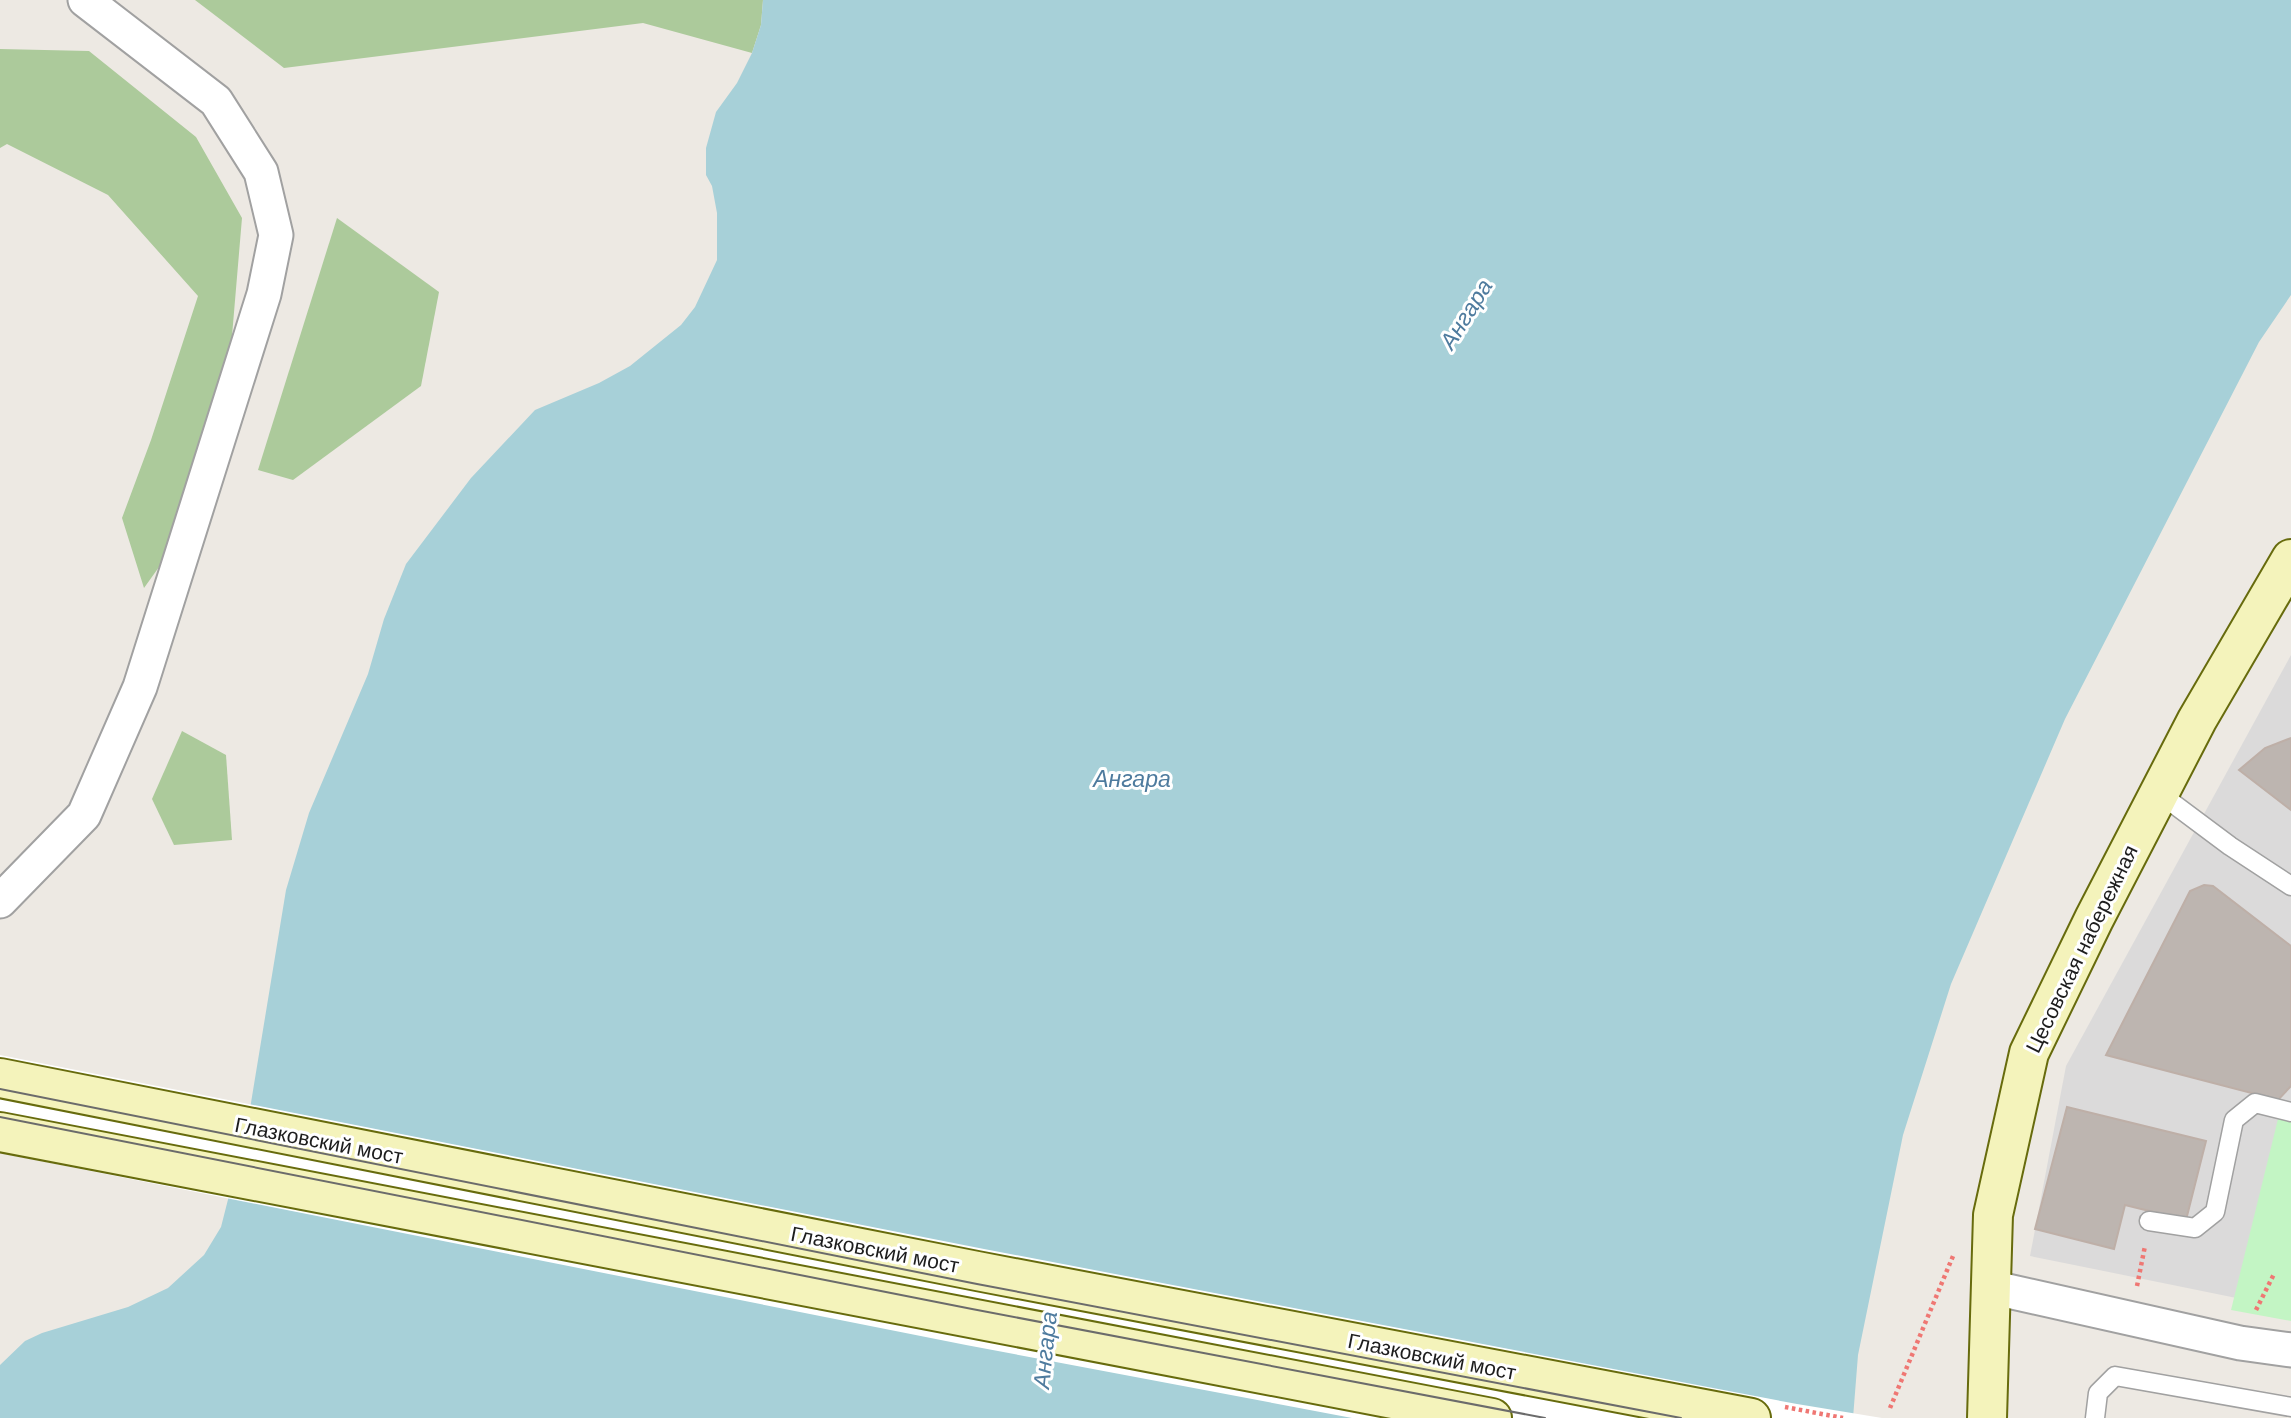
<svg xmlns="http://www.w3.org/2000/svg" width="2291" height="1418" font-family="Helvetica,sans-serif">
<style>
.residential{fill:#dbdada}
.forest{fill:#acca9b}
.park{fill:#c3f5c4}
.water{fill:#a7d0d8}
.pier{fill:#fff}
.building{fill:#bdb5b0;stroke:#beafa7;stroke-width:2}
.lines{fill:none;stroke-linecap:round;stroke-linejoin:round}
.lane-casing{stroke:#a1a1a1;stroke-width:21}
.street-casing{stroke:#a1a1a1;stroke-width:37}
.secondary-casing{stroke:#676b0d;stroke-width:42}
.path{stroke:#ef7773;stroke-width:4.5;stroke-dasharray:3.5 3.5;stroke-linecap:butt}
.lane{stroke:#fff;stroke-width:18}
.street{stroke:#fff;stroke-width:33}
.secondary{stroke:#f4f3bb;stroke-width:38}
.tram{stroke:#6b6b6b;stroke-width:2}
.labels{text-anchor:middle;stroke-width:6;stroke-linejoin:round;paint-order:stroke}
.street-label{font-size:21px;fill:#1d1d1d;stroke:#fff}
.water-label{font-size:23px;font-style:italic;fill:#4e7b9e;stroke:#fff}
</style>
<rect width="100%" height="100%" fill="#ede9e3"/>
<path class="residential" d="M2291 655V1309L2030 1256 2066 1066Z"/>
<g class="forest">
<path d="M195 0H763L761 25 752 53 643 23 284 68Z"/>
<path d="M0 49 89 51 196 137 242 218 232 336 164 560 144 588 122 518 151 440 198 296 108 195 7 144 0 148Z"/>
<path d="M337 218 439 292 421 386 293 480 258 470Z"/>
<path d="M182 731 226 755 232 840 174 845 152 799Z"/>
</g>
<path class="park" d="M2278 1119H2291V1321L2231 1310Z"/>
<path class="water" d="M763 0H2291V295L2259 342 2065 719 1951 984 1903 1135 1858 1355 1853 1418H0V1365L25 1341 42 1333 128 1307 168 1288 204 1255 221 1227 248 1121 286 890 309 813 368 674 384 619 406 564 471 478 535 410 599 383 630 366 681 325 695 307 717 260V213L712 186 706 175V148L716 112 737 83 752 53 761 25Z"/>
<path class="pier" d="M0 1055 984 1249 1797 1404 1882 1418H1352L966 1345 0 1153Z"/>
<g class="building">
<path d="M2291 738V810L2239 770 2265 748Z"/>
<path d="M2204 885 2213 886 2291 946V1086L2278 1100 2106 1055 2190 891Z"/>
<path d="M2067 1107 2206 1141 2186 1220 2125 1205 2114 1249 2035 1229Z"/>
</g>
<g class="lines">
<g class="lane-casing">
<g id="lane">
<path d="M2159 793 2230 846 2291 886"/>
<path d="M2149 1221 2195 1228 2215 1212 2234 1120 2255 1103 2291 1112"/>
<path d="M2095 1418 2098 1393 2115 1376 2291 1407"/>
</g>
</g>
<g class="street-casing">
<g id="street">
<path d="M0 901 84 815 140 687 264 294 276 235 261 172 216 101 85 0"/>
<path d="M1990 1287 2240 1343 2291 1350"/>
</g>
</g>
<g class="secondary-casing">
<g id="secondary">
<path d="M0 1078 977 1271 1751 1418"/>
<path d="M0 1132 1492 1418"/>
<path d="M1987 1418 1993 1215 2029 1053 2094 919 2197 720 2291 559"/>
</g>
</g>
<g class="path">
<path d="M2137 1286 2145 1246"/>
<path d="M2256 1310 2274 1274"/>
<path d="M1785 1407 1843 1418"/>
<path d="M1890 1408 1953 1256"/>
</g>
<use href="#lane" class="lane"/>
<use href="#street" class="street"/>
<use href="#secondary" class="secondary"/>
<g class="tram">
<path d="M0 1089 977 1284 1681 1418"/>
<path d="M0 1117 972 1309 1545 1418"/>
</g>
</g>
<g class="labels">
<g class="street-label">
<text transform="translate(2082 949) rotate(-64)" y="7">Цесовская набережная</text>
<text transform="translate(319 1141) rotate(11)" y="7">Глазковский мост</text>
<text transform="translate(875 1250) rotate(11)" y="7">Глазковский мост</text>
<text transform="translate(1432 1357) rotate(11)" y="7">Глазковский мост</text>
</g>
<g class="water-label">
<text transform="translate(1466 314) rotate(-58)" y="8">Ангара</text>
<text x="1132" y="787">Ангара</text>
<text transform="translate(1045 1350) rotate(-84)" y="8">Ангара</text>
</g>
</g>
</svg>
